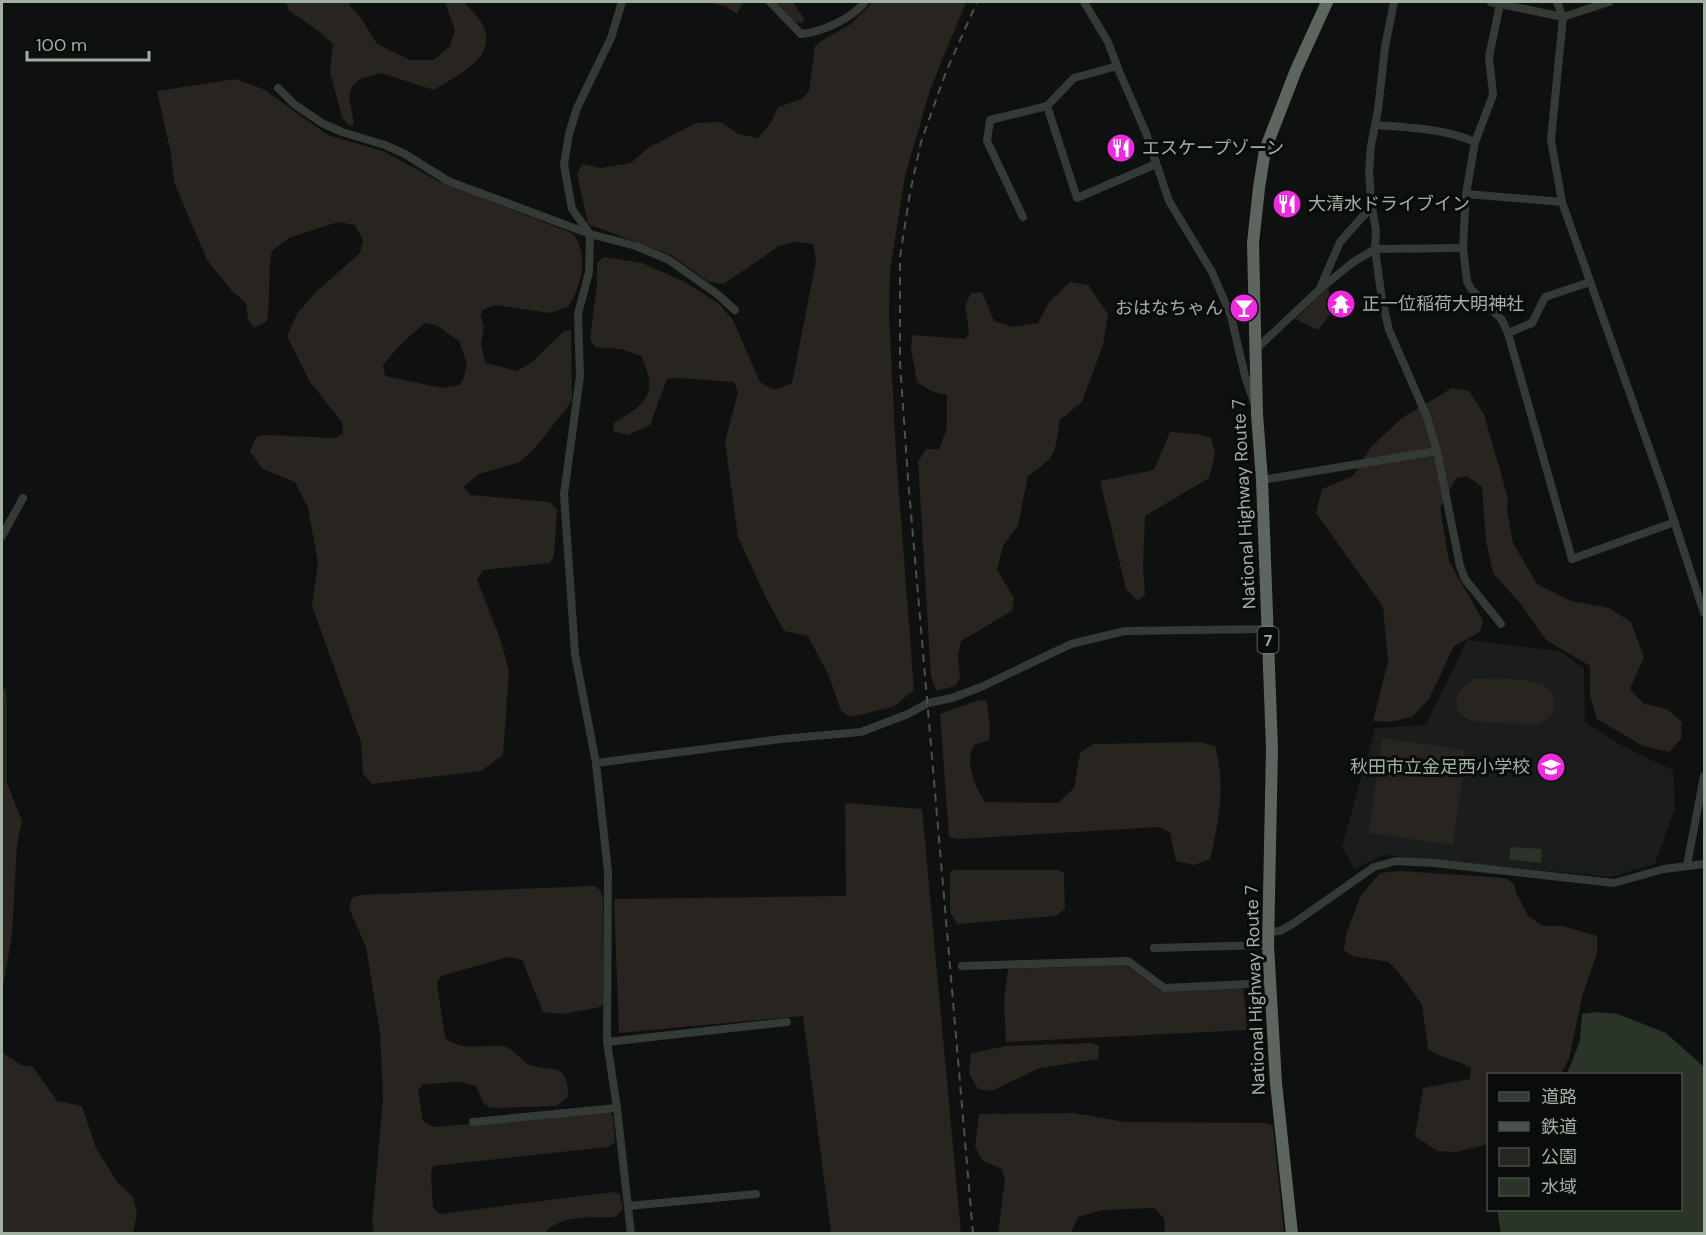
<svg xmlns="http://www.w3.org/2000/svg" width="1706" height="1235" font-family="'DM Sans','Noto Sans JP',sans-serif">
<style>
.built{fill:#1b1d1c}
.green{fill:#282420;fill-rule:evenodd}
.water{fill:#2a3528}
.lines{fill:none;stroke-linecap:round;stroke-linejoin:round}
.minor{stroke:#343a36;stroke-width:8}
.highway{stroke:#5c665e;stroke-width:12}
.rail{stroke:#4a524c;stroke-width:2;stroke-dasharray:8 6;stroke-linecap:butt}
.labels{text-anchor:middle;stroke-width:6;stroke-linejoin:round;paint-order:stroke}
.shield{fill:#0a0b0b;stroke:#737f75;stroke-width:1.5}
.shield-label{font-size:16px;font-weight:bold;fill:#a0b1a2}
.poi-label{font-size:18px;fill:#a0b1a2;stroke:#0a0b0b;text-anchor:start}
.street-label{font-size:18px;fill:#a0b1a2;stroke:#0a0b0b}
</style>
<rect width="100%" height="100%" fill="#0f1010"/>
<path class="built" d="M1467 640 1560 651 1584 669 1585 722 1622 746 1673 770 1675 808 1655 864 1611 877 1384 855 1354 869 1342 847 1375 728 1426 725Z"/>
<g class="green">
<path d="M287 2H350L349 5 361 18 377 44 410 60H434L450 46 455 30 445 2H464C470 9 480 18 484 27 497 59 454 77 434 90L381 73 360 79 352 86 349 96 354 124 349 126 342 117 330 72 333 44 320 32 288 10Z"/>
<path d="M706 2H743L737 14 725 6Z"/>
<path d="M774 2H793L804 19 803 23 793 22Z"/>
<path d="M873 2H966L930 90 905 176 890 271 889 314 896 453 914 690 893 707 850 717 841 711 829 676 808 636 784 631 766 598 738 537 725 442 738 392 734 382 678 378 667 379 650 425 628 435 613 431 614 423C647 403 659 394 641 356L621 349 595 347 590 339 597 284V263L604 257 642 263 685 282 718 303 733 320 760 382 774 390 792 383 816 261 813 244 793 242 779 246 724 284 709 282 671 255 588 224 577 174 582 164 601 168 631 163 648 148 696 123 720 122 739 134 758 138 772 121 778 107 802 99 809 91 815 46 826 38 851 24Z"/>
<path d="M235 79 263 89 328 135 383 151 438 181 572 233C590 254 582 285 568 307L550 313 495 305 482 310 481 316 484 327 481 344 485 363 517 371 532 362 564 331 571 330 572 401 535 448 520 462 479 474 463 487 471 495 550 502 557 510 554 556 550 563 483 570 477 580 500 638 509 671 503 755 481 771 372 784 363 774 361 742 312 606 318 563 308 508 295 482 263 469 250 452 256 437 266 435 335 438 343 433 342 422 310 382 287 336 298 312 317 291 360 253 363 240 355 225 338 222 289 238 272 251C267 274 271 297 267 321L254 328 248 319 246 303 232 291 207 260 174 182 171 154 157 91ZM425 323 436 325 459 341 467 363 464 377 460 385 442 388 385 376 383 365 401 344Z"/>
<path d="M1070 282 1088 285 1108 314 1103 345 1082 402 1060 420C1054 455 1058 455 1028 476L1018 525 1003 546 997 570 1014 598 1012 611 961 641 958 656 960 678 955 686 936 691 931 676 918 462 926 449H939L947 428V395L931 391 917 382 911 349 912 335 966 339 969 332 965 305 971 293 982 292 994 321 1012 327 1038 323 1049 302Z"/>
<path d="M1327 288 1338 304 1318 330 1295 319Z"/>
<path d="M1452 388 1469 391 1484 414 1508 498 1507 509 1513 543 1537 584 1571 601 1609 608 1631 622 1644 657 1630 689 1644 704 1667 709 1682 722 1681 739 1669 752 1643 746 1597 719 1590 696V666L1546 640 1519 602 1493 573 1486 541 1482 487 1467 476 1456 478 1440 508 1449 561 1483 621 1480 632 1454 646 1429 699 1412 717 1389 722 1373 721 1388 661 1383 607 1316 513 1322 489 1353 476 1371 447 1402 418Z"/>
<path d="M1170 432 1197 434 1211 438 1215 453 1209 478 1145 516 1143 567 1145 594 1138 601 1126 589 1100 481 1154 470Z"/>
<path d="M1473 679C1494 680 1558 672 1554 706 1553 717 1545 721 1536 725L1472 721C1447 710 1455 691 1473 679Z"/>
<path d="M2 688 6 690 7 703V783L22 821 17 845 12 935 2 993Z"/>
<path d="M979 700 987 701 990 730 989 740 974 745C964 763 975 786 985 802L1058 803 1074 788 1080 753 1093 744 1201 742 1215 746C1226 786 1219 820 1210 859L1194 865 1176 861 1170 832 1159 827 960 839 949 837 940 714Z"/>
<path d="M1382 738 1466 750 1453 845 1369 833Z"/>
<path d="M845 803 922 809 961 1233H831L803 1016 619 1033 614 899 846 896Z"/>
<path d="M953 870H1058L1064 873 1065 909 1056 916 957 924 950 912V874Z"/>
<path d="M1401 871 1505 878 1514 884 1516 893 1529 917 1544 926H1563L1597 936V954L1583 993 1569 1059 1560 1074H1488V1144L1456 1152 1437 1151 1415 1136 1423 1088 1470 1079 1471 1068C1457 1059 1442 1059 1428 1049L1422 1005 1404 979 1389 962 1353 956 1344 950 1346 935 1361 895 1380 873Z"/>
<path d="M594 886 600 890 603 898V1004L600 1007 564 1014 543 1012 522 960 508 957 441 976 437 983 445 1038C464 1052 482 1044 503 1046 513 1048 518 1057 525 1062 545 1076 569 1056 568 1097L557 1106 491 1108 483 1103 476 1086 462 1082 423 1084 418 1091 423 1121 434 1127 610 1112 613 1116 615 1142 608 1147 433 1166 431 1173 433 1208 440 1214 613 1192 620 1194 623 1209 615 1217C591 1218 562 1214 544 1233H374L372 1222 383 1099 380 1033 366 947 349 908 352 898 359 895Z"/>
<path d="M1126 965 1160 991 1243 988 1248 1030 1006 1042 1004 1001 1008 969Z"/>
<path d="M1092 1043 1099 1046 1098 1059 1040 1068 991 1091 978 1089 969 1073 971 1053 1007 1046Z"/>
<path d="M2 1052 21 1065 33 1067 57 1101 82 1106 96 1148 118 1183 133 1197 137 1213 133 1233H2Z"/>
<path d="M1073 1113 1125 1122 1266 1123 1273 1126 1284 1233H1165L1164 1219 1155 1208 1103 1210 1078 1217 1071 1233H998L1005 1179 1002 1169 983 1161 975 1147 979 1114Z"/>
</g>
<g class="water">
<path d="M1511 847 1542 849 1541 863 1509 859Z"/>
<path d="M1595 1012 1618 1014 1666 1033 1704 1067V1233H1501L1497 1210H1680V1074H1567L1580 1041 1582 1014Z"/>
</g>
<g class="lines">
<g class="minor">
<path d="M622 2 611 38 577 108 569 134 564 165 572 209 590 234 589 272 578 314 580 376 564 494 575 654 596 763 608 871 607 1042 617 1108 631 1234"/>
<path d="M770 2 801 34C822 32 851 19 865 2"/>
<path d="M1084 2 1108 42 1119 71 1146 133 1169 201 1212 272 1231 316 1245 376 1254 402"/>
<path d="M1394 2 1385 47 1378 110 1371 146 1369 172 1371 199 1376 231 1375 249 1382 300 1389 330 1427 417 1437 451 1460 566 1465 579 1501 624"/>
<path d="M1491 2 1563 17 1609 2"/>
<path d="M1557 2 1563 17 1551 140 1562 202 1664 490 1704 613"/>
<path d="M1500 4 1489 57 1493 95 1475 142 1466 194 1463 248 1467 281 1471 289 1502 320 1508 333 1532 323 1545 297 1590 282"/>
<path d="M278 88 294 104 322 123 342 132 385 145 405 154 448 181 590 234 636 246 669 260 717 294 735 310"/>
<path d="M1047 106 1077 198 1156 164"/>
<path d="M1376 125C1408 127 1445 129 1475 142"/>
<path d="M1466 194 1562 202"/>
<path d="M1023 217 987 141 990 120 1047 106 1074 78 1117 66"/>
<path d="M1320 288 1340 242 1372 206"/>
<path d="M1508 333 1572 559 1675 522"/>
<path d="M1256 349 1319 290 1352 263 1375 249 1463 248"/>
<path d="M1262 480 1437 451"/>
<path d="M2 536 23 498"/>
<path d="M596 763 781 739 861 732 908 714 928 703 952 698 981 687 1071 644 1125 631 1268 629"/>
<path d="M1687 865 1704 776"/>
<path d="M1269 932 1280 931 1291 925 1374 867 1396 861 1434 863 1614 883 1664 869 1704 864"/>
<path d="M1154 948 1268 945"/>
<path d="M962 966 1128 961 1164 988 1270 983"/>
<path d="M607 1042 787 1022"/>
<path d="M473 1122 617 1108"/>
<path d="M628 1206 756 1194"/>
</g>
<path class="highway" d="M1292 1234 1276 1083 1268 945 1272 748 1262 480 1257 414 1253 243 1259 188 1265 150 1296 70 1327 2"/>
<path class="rail" d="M973 1234 908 478 900 363V257L910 193 921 142 946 72 977 2"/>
</g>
<defs>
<g id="restaurant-disc" transform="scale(1.5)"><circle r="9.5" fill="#ec2bdf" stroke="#0a0b0b"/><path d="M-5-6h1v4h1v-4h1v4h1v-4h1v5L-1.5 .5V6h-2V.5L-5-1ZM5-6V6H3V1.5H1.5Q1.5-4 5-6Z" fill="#fff"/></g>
<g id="temple-disc" transform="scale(1.5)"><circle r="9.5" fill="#ec2bdf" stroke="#0a0b0b"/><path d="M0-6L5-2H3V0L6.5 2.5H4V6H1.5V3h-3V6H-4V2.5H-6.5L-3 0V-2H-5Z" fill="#fff"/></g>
<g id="bar-disc" transform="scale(1.5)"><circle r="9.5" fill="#ec2bdf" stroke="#0a0b0b"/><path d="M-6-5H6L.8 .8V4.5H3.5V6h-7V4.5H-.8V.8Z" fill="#fff"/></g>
<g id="school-disc" transform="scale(1.5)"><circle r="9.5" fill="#ec2bdf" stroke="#0a0b0b"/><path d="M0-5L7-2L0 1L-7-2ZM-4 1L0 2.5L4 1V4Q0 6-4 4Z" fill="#fff"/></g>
</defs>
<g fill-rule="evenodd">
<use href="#restaurant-disc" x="1121" y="148"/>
<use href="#restaurant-disc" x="1287" y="204"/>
<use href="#temple-disc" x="1341" y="304"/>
<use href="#bar-disc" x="1244" y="308"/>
<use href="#school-disc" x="1551" y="767"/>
</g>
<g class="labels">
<rect class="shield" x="1257.5" y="627" width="21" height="26" rx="4.5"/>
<g class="shield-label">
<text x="1268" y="646">7</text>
</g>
<g class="poi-label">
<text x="1142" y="154">エスケープゾーン</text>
<text x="1308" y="210">大清水ドライブイン</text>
<text x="1362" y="310">正一位稲荷大明神社</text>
<text x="1223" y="314" text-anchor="end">おはなちゃん</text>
<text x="1530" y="773" text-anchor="end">秋田市立金足西小学校</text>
</g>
<g class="street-label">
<text transform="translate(1244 504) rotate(-93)" y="6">National Highway Route 7</text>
<text transform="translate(1255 990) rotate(-92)" y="6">National Highway Route 7</text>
</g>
</g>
<rect width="1706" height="1235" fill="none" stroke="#a0b1a2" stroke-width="6"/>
<rect x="1487" y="1073" width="195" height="138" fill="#0a0b0b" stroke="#464d47" stroke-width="1.5"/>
<rect x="1499" y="1092" width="30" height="9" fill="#343a36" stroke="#464d47" stroke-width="1.5"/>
<text x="1541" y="1103" font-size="18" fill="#a0b1a2">道路</text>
<rect x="1499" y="1122" width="30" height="9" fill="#4a524c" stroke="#464d47" stroke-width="1.5"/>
<text x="1541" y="1133" font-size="18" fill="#a0b1a2">鉄道</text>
<rect x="1499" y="1148" width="30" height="18" fill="#282420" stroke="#464d47" stroke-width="1.5"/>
<text x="1541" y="1163" font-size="18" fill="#a0b1a2">公園</text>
<rect x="1499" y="1178" width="30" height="18" fill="#2a3528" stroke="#464d47" stroke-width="1.5"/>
<text x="1541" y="1193" font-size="18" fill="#a0b1a2">水域</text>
<path d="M27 51v9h122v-9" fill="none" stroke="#a0b1a2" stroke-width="3"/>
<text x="36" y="51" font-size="18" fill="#a0b1a2" stroke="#0a0b0b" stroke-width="4.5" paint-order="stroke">100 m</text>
</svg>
